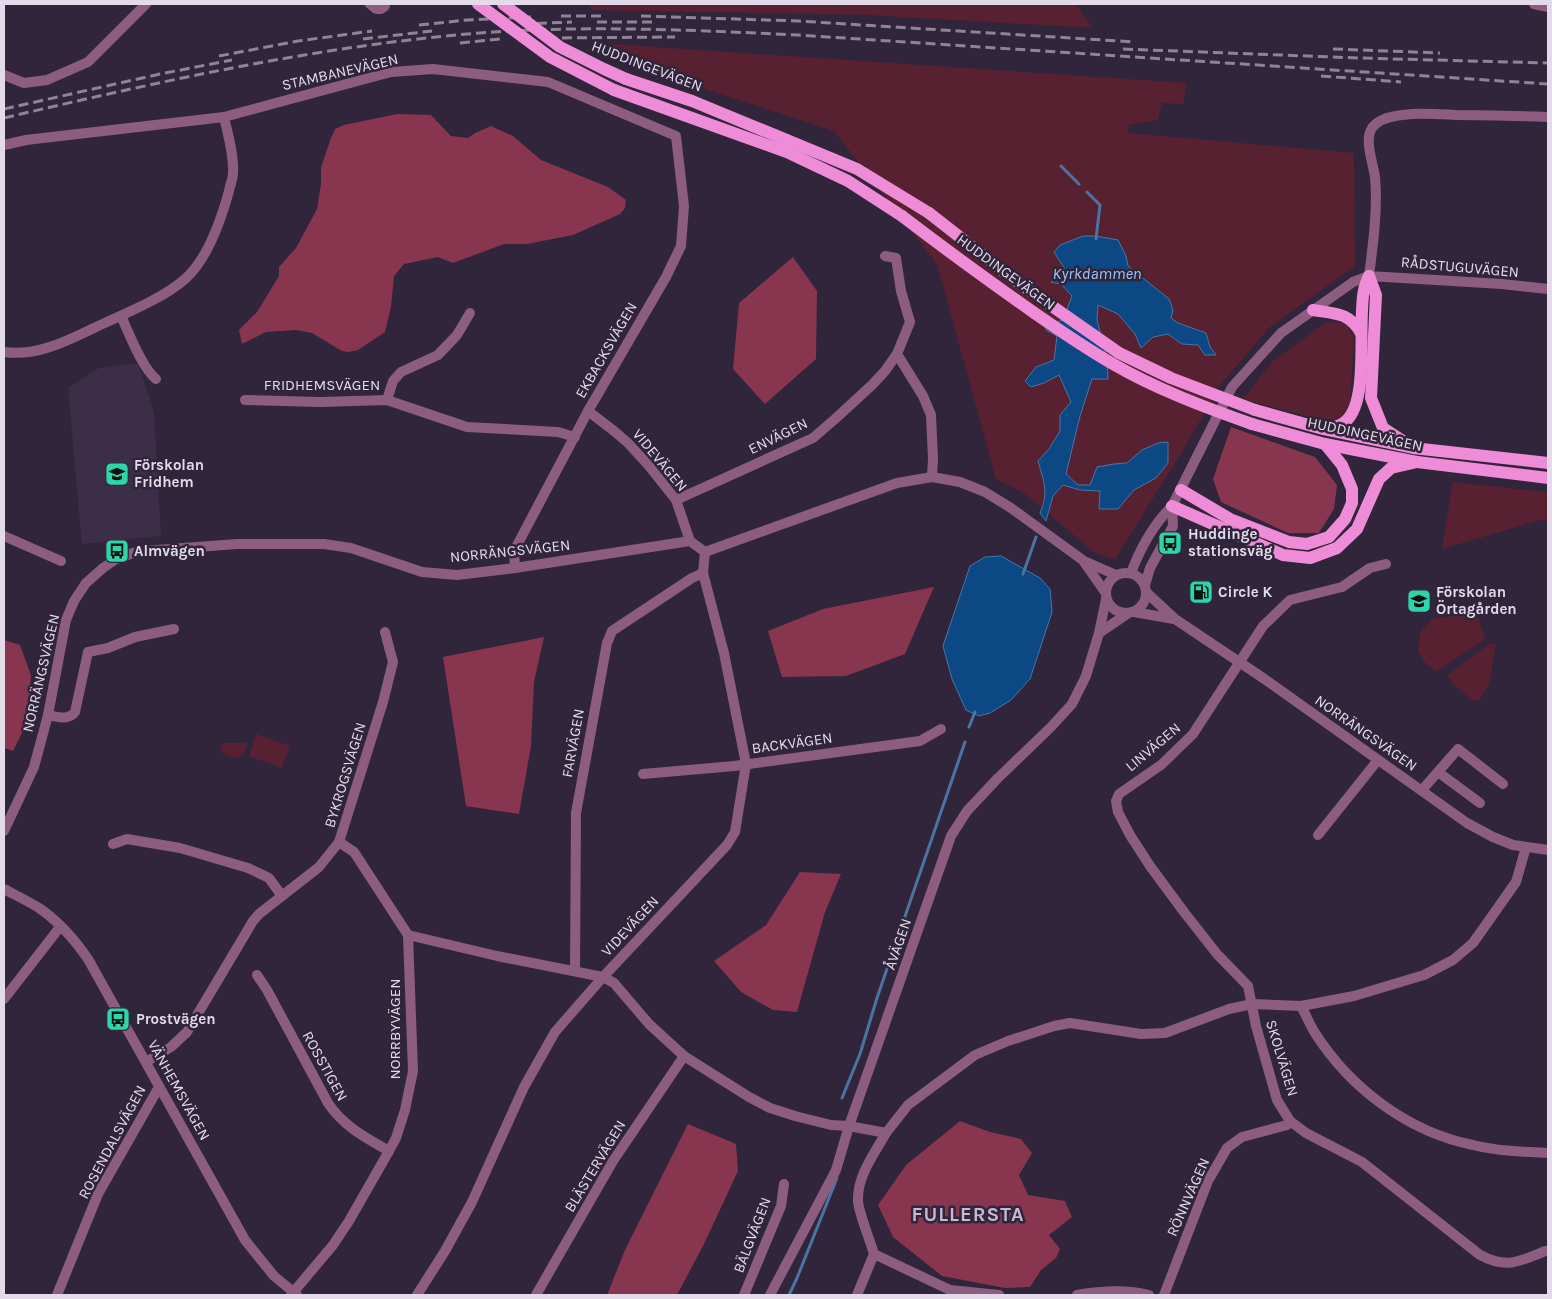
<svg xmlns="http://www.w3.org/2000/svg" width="1552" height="1299" font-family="Karla,sans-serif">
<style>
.built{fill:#3c2e49}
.green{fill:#572132}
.forest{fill:#88354f}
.water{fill:#0c4884;stroke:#4c74a3}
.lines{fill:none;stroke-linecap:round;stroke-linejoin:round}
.stream{stroke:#4c74a3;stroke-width:3}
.minor{stroke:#8c5d81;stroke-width:10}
.tertiary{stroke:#8c5d81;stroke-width:10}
.primary{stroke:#ee8cd7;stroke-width:12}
.rail{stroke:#8e8496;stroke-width:3;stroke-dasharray:10 5;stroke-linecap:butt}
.primary-bridge{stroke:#ee8cd7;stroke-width:12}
.labels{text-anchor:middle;stroke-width:5;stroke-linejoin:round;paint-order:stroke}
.street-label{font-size:15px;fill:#e3dbea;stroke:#31253b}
.poi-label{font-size:15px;font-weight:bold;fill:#e3dbea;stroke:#31253b;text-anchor:start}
.water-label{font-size:16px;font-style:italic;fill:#9bc7fb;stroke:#31253b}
.district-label{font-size:20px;font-weight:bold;letter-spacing:1px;fill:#c6b8d4;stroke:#31253b}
</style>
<rect width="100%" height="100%" fill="#31253b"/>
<path class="built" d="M138 363 154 413 161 536 82 544 68 388 99 368Z"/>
<g class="green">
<path d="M589 4H1075L1093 28 869 15 592 10Z"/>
<path d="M610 44 1187 83 1183 104 1162 103 1158 120 1129 125 1128 133 1354 153 1355 266 1269 328 1221 384 1182 452 1115 559 1095 553 1024 493 996 479 937 264 834 131 618 61Z"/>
<path d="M1326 322 1344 323 1354 336 1350 403 1341 418 1325 421 1243 399 1272 362Z"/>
<path d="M1452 482 1548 492V521L1540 520 1442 549 1450 499Z"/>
<path d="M1476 611 1485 639 1437 671 1426 664 1418 651 1420 633 1432 619Z"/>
<path d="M1489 644H1496L1489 683 1480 699 1473 701 1453 684 1447 676Z"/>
<path d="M256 734 290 746 282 768 249 756Z"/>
<path d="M222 743H248L244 754 237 758 223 754 221 751Z"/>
</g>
<g class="forest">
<path d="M397 114 431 115 451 136 468 138 475 133 491 126 513 136 541 160 608 187 626 200 625 208 620 214 573 235 527 244H504L453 263 438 257 404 264 394 276 391 307 385 332 358 350 349 352 342 351 312 333 296 330 266 332 242 344 239 330 257 312 279 276V267L296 248 317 209 321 184V167L331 138 335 129 344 125Z"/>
<path d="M793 257 817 291 816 359 765 404 733 369 739 303Z"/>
<path d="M1231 427 1315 457 1337 485 1334 509 1319 533H1288L1221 502 1213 479Z"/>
<path d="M934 587 905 654 846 676 782 677 768 631 823 609Z"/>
<path d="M544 637 534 682 531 746 519 814 466 806 443 657Z"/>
<path d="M4 640 20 645 31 675 28 721 13 751 4 748Z"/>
<path d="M800 872 841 874 825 912 797 1012 773 1010 741 992 714 961 766 925Z"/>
<path d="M960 1121 990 1132 1021 1139 1032 1153 1019 1175 1028 1195 1065 1201 1072 1217 1049 1235 1060 1249 1056 1258 1041 1270 1030 1287 1005 1288 942 1276 893 1237 878 1205 906 1165Z"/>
<path d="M688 1124 736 1144 738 1171 704 1244 677 1295H607L625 1250Z"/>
</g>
<g class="water">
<path d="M1083 236H1095L1118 240 1126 256 1128 266 1169 299 1173 310 1171 318 1178 323 1206 333 1210 347 1216 355H1205L1198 345 1182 344 1168 334 1153 337 1141 348 1135 334 1118 314 1098 305 1097 320 1107 358 1108 379H1092L1080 416 1066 474 1078 485H1090L1097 467 1114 464 1127 463 1142 450 1158 443 1168 442V463L1156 478 1134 490 1118 509H1099L1100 491 1080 490 1063 485 1053 496 1046 521 1040 513C1049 492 1044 482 1038 461L1049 449 1060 431V415L1071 402 1059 375 1044 383 1031 387 1025 381 1036 367 1054 360 1057 336 1046 330V326L1063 320 1072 296 1061 284 1051 282 1062 274 1065 269 1054 252 1060 245Z"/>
<path d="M1001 556 1040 578 1050 589 1052 612 1030 679 1011 700 990 713 979 716 966 710 952 679 943 646 970 566 985 557Z"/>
</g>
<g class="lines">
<g class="stream">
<path d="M1061 166 1079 184"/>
<path d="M1087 192 1100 205 1096 239"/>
<path d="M1023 574 1036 537"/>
<path d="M969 727 975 712"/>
<path d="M842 1098 860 1054 877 998 965 742"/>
<path d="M789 1295 797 1278 837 1178"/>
</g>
<g class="minor">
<path d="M370 4 376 9H381L385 6V4"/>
<path d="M4 75 24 83 47 80 88 62 146 4"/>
<path d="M1548 117C1518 116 1487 115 1456 115 1435 114 1413 112 1391 117 1385 118 1376 122 1372 128 1364 140 1373 163 1375 177 1378 208 1373 245 1369 276L1502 284 1548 289"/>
<path d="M4 145 26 140 224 117 391 72 433 69 548 82 676 136 684 206 681 246 666 277 588 411 514 551 515 568"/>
<path d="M885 256 896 258 901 291 910 322 897 354 923 396 931 415 933 459 932 477"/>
<path d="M121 316C129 333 142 368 156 379"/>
<path d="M4 352C37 357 69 340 98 326 124 314 164 298 185 279 208 259 221 220 229 191 230 185 233 179 233 173 234 154 228 135 224 117"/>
<path d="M245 400 320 402 387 400 467 427 558 432 575 437"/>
<path d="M387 400 393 381 401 372 438 355 457 335 470 313"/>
<path d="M588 411 614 431 628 443 649 466 676 500 690 541"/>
<path d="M676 500 813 438 835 419 872 385 885 371 897 354"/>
<path d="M4 536 61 561"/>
<path d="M1386 564 1370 568 1342 587 1290 600 1263 626 1193 734 1161 765 1119 794 1116 801 1118 812 1130 835 1150 866 1184 912 1217 954 1248 986 1256 1026 1277 1100 1290 1121 1306 1133 1362 1162 1480 1255C1507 1269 1518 1262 1545 1251H1548"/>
<path d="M1146 592 1175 619 1263 678 1467 823 1493 837 1513 845 1548 850"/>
<path d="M1134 612 1174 619"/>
<path d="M48 715C58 717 68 721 75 712L88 652 108 648 135 637 174 629"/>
<path d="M1438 772 1480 803"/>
<path d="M643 774 734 766 920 741 941 729"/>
<path d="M1422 790 1458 749 1503 784"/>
<path d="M1318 835 1378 760"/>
<path d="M113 844 127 839 180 848 248 868 269 878 282 896"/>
<path d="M408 935 497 956 603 977 614 983 649 1024 684 1056 749 1097 770 1108 795 1116 831 1125 849 1126 886 1133 908 1105 975 1055 1008 1041 1054 1026 1070 1023 1141 1034 1165 1033 1229 1009 1252 1004 1301 1006 1354 996 1424 975 1453 960 1473 943 1516 882 1526 847"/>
<path d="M575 970 576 813 607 643 612 631 692 578 703 573"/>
<path d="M257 975 267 990 328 1103C343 1126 366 1138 389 1151"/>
<path d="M4 999 60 927"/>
<path d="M1301 1006C1306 1015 1310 1025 1315 1033 1350 1088 1408 1132 1473 1145 1497 1151 1523 1152 1548 1153"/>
<path d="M146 1062 171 1047 187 1032 253 921 259 914 319 867 339 842 383 702 393 662 385 632"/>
<path d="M874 1254 950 1290 999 1295"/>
<path d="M57 1295 98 1194 159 1087"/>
<path d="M291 1295 333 1245 349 1221 389 1151 396 1138 405 1110 413 1071 408 935 354 852 339 842"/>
<path d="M417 1295 445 1251 472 1202 524 1087 555 1032 603 977 727 845 735 832 746 764 724 653 703 573 705 552"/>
<path d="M536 1295 613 1161 684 1056"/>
<path d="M744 1295 781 1206 784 1184"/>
<path d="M857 1295 874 1254C870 1240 859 1214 858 1201 857 1176 874 1154 886 1133"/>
<path d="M1077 1295C1100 1291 1125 1289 1149 1295"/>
<path d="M1164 1295 1208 1181 1227 1148 1242 1137 1287 1125 1290 1121"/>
</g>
<g class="tertiary">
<path d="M1534 4 1548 7"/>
<path d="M1084 562 1105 592"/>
<circle cx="1126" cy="593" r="20"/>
<path d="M1131 573C1140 549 1154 524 1172 506L1232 387 1281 333 1353 282 1369 276"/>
<path d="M1145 585 1150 568 1173 526 1172 506"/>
<path d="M1099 633 1127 614"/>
<path d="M4 831 34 767 48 715 66 620 74 601 86 583 103 568 116 559 133 553 143 551 237 544H324L351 548 422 572 457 575 515 568 690 541 705 552 897 483 932 477 960 482 985 492 1011 508 1084 561 1116 575"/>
<path d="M4 889C15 895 28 901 39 908 58 921 75 940 88 959L245 1240 274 1276 297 1295"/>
<path d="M770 1295 836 1170 849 1126 951 836 967 811 998 778 1051 727 1072 704 1086 676 1099 633 1106 599"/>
</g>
<g class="primary">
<path d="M626 79 692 101 857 169 929 213"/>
<path d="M614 90 787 152 848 181 902 216"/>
<path d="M1369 276 1376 295 1371 398 1383 428 1406 443"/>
<path d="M1313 310C1335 314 1349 312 1361 333"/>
<path d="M1255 410 1323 429 1413 448 1548 463"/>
<path d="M1252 424 1325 444 1417 462 1548 478"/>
<path d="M1325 429C1333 427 1340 427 1346 421 1370 400 1357 321 1364 290 1365 285 1367 281 1369 276"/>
<path d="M1181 490 1230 519 1289 542 1307 544 1329 537 1345 519 1352 503V489L1342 465 1325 444"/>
<path d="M1172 506 1283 555 1310 558 1337 548 1357 529 1379 479 1391 468 1417 462"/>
</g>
<g class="rail">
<path d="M561 16H606"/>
<path d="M641 16 798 21 1135 42"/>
<path d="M597 22H652"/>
<path d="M522 24 572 22"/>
<path d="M419 25 467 20 531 17"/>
<path d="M547 38 675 37"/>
<path d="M363 39 432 31"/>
<path d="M460 43 500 39"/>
<path d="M1123 49 1359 58 1548 63"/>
<path d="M1333 49 1440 53"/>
<path d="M219 56 298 41 372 31"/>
<path d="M1321 76 1401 82"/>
<path d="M4 109 160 74 232 60"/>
<path d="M4 118C162 81 317 46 480 33 585 25 692 30 798 35L1548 84"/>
</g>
<g class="primary-bridge">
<path d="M478 4 550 57 614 90"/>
<path d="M503 4 560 47 604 69 626 79"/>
<path d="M929 213 1012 278 1119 353 1171 378 1255 410"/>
<path d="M902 216C945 249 989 281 1033 312 1059 330 1085 348 1113 364 1156 389 1204 407 1252 424"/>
</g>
</g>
<defs>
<g id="school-square" transform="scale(1.25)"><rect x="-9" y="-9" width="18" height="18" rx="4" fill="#2dd5ab" stroke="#31253b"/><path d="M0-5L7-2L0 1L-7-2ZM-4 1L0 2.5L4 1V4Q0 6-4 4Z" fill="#111"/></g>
<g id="bus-square" transform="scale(1.25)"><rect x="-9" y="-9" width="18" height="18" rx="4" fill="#2dd5ab" stroke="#31253b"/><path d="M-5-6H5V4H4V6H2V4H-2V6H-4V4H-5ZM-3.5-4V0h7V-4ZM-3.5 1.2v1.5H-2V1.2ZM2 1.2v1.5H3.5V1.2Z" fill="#111"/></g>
<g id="fuel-square" transform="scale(1.25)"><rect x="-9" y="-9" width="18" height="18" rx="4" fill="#2dd5ab" stroke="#31253b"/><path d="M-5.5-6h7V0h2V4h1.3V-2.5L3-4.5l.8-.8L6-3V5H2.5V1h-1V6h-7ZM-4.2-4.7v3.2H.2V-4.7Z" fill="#111"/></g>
</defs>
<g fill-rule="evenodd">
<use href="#school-square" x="117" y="474"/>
<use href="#bus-square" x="1170" y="543"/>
<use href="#bus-square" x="117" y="551"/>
<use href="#fuel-square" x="1201" y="592"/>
<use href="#school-square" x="1419" y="601"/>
<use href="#bus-square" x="118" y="1019"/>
</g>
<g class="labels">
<g class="street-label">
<text transform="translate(647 66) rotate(21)" y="5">HUDDINGEVÄGEN</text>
<text transform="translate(340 72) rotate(-13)" y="5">STAMBANEVÄGEN</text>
<text transform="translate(1460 267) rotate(5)" y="5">RÅDSTUGUVÄGEN</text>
<text transform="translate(1006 272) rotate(36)" y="5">HUDDINGEVÄGEN</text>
<text transform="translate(606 350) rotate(-60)" y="5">EKBACKSVÄGEN</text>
<text x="322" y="390">FRIDHEMSVÄGEN</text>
<text transform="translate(1365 434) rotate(12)" y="5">HUDDINGEVÄGEN</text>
<text transform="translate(778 436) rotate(-26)" y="5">ENVÄGEN</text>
<text transform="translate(660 460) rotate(50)" y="5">VIDEVÄGEN</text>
<text transform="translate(510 551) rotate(-6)" y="5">NORRÄNGSVÄGEN</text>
<text transform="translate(41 673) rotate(-77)" y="5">NORRÄNGSVÄGEN</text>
<text transform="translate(1366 733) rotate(35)" y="5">NORRÄNGSVÄGEN</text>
<text transform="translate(573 743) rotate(-80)" y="5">FARVÄGEN</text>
<text transform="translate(792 743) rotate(-8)" y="5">BACKVÄGEN</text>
<text transform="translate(1153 747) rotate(-40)" y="5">LINVÄGEN</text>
<text transform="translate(345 775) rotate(-73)" y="5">BYKROGSVÄGEN</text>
<text transform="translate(630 926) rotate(-47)" y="5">VIDEVÄGEN</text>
<text transform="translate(898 944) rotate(-71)" y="5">ÅVÄGEN</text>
<text transform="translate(395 1029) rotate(-90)" y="5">NORRBYVÄGEN</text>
<text transform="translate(1282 1058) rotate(73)" y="5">SKOLVÄGEN</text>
<text transform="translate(325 1066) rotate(61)" y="5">ROSSTIGEN</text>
<text transform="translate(179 1090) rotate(61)" y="5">VÄNHEMSVÄGEN</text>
<text transform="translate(112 1142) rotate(-62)" y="5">ROSENDALSVÄGEN</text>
<text transform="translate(595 1166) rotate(-59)" y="5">BLÄSTERVÄGEN</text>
<text transform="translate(1188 1197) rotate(-66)" y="5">RÖNNVÄGEN</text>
<text transform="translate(752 1235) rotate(-69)" y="5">BÄLGVÄGEN</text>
</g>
<g class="poi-label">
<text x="134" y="470">Förskolan<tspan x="134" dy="17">Fridhem</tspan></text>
<text x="1188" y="539">Huddinge<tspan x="1188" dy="17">stationsväg</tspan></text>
<text x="134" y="556">Almvägen</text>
<text x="1218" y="597">Circle K</text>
<text x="1436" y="597">Förskolan<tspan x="1436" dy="17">Örtagården</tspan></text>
<text x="136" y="1024">Prostvägen</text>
</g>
<g class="water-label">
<text x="1097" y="279">Kyrkdammen</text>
</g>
<g class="district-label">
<text x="968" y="1221">FULLERSTA</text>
</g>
</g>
<rect width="1552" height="1299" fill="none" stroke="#e3dbea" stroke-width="10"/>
</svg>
